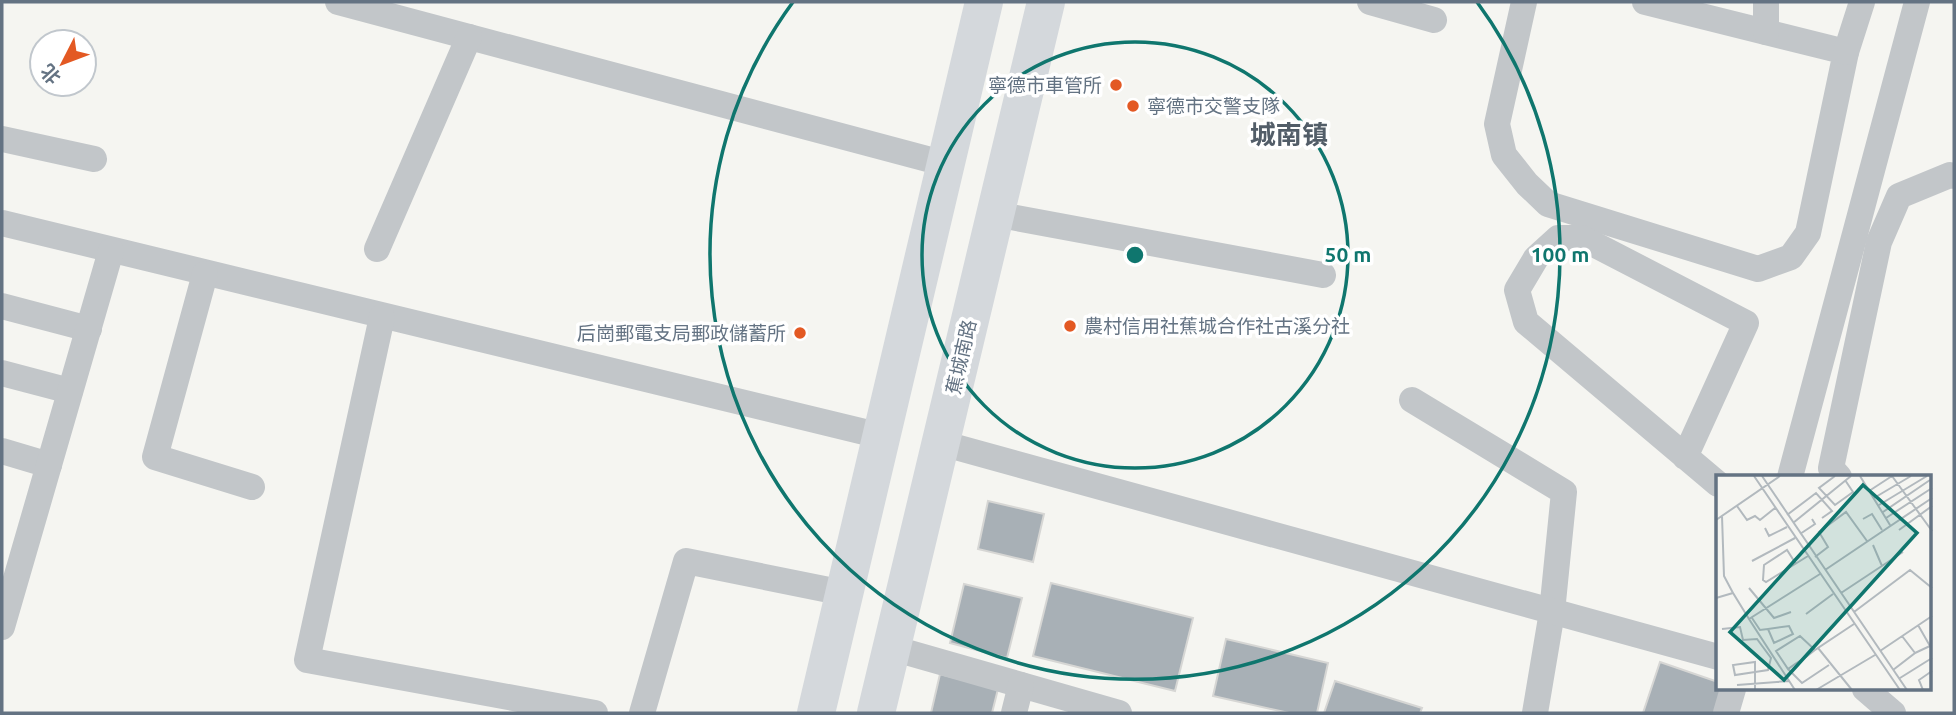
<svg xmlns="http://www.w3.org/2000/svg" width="1956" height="715" font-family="Ubuntu,'Noto Sans SC',sans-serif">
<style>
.building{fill:#a8b0b6;stroke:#d6d6d4;stroke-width:2}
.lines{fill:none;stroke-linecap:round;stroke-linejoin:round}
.street{stroke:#c2c6c9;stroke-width:26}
.highway{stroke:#d4d8dc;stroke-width:38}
.ring{fill:none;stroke:#0f766e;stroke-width:3.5}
.poi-dot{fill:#e35923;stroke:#fff;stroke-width:2.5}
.labels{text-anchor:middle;stroke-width:7;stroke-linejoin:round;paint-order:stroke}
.poi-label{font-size:19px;fill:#647383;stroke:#fff;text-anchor:end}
.street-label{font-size:19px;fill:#647383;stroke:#fff}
.district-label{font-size:26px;font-weight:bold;fill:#525d68;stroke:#fff}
.inset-road{fill:none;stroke:#b2b9be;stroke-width:2}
.view{fill:#0f766e;fill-opacity:0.15;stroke:#0f766e;stroke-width:3.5}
.inset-edge{fill:none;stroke:#647383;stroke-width:3.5}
.centre{fill:#0f766e;stroke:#fff;stroke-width:3.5}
.ring-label{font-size:21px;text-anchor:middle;font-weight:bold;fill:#0f766e;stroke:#fff;stroke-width:7;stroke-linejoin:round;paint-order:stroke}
</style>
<rect width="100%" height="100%" fill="#f5f5f1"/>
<g class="building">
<path d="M988 501 1044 514 1033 562 978 549Z"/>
<path d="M1051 583 1193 618 1175 691 1033 656Z"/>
<path d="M964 584 1022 598 1007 658 950 643Z"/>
<path d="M1226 639 1328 663 1317 713H1289L1213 696Z"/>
<path d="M1660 662 1718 682V689H1724L1716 713H1643Z"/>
<path d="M940 674 998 689 992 713H931Z"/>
<path d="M1335 681 1422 708 1420 713H1324Z"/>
</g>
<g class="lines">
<g class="street">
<path d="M338 2 946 164"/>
<path d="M1370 2 1434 20"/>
<path d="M1524 2 1497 124 1504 155 1527 184 1548 204 1758 269 1791 257 1808 233 1846 52 1645 2"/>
<path d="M1766 32V2"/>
<path d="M1846 52 1862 2"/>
<path d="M2 139 94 159"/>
<path d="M995 214 1323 275"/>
<path d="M2 223 881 436"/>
<path d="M377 249 469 37"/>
<path d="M205 274 155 457 252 487"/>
<path d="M2 306 89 329"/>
<path d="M382 317 307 660 595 713"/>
<path d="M2 373 70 391"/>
<path d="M1412 400 1564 492 1552 612 1535 713"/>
<path d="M941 443 1718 657"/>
<path d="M2 451 49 465"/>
<path d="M1685 457 1746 323 1582 238H1558L1536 258 1517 290 1526 322 1718 484"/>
<path d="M1790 477 1917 2"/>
<path d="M1839 477 1831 468 1879 242 1899 196 1950 175 1954 176"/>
<path d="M2 627 111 251"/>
<path d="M892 648 1119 713"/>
<path d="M1865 689 1893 713"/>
<path d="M642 713 686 561 844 593"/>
<path d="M1014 713 1021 685"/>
<path d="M1726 713 1733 689"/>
</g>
<g class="highway">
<path d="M816 713 984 2"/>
<path d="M876 713 1046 2"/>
</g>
</g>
<g class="ring">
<circle cx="1135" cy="255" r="213"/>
<path d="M1477 2A425 425 0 1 1 793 2"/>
</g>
<g class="poi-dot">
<circle cx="1116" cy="85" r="7"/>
<circle cx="1133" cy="106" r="7"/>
<circle cx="1070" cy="326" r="7"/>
<circle cx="800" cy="333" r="7"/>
</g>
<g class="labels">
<g class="poi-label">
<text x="1102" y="92">寧德市車管所</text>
<text x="1147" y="113" text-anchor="start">寧德市交警支隊</text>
<text x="1084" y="333" text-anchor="start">農村信用社蕉城合作社古溪分社</text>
<text x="786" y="340">后崗郵電支局郵政儲蓄所</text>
</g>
<g class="street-label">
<text transform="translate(961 357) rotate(-77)" y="7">蕉城南路</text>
</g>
<g class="district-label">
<text x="1289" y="144">城南镇</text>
</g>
</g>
<g transform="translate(1716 475)">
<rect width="215" height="215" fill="#f5f5f1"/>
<path class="inset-road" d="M38 1 184 215M46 1 191 215M119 1 103 13 119 30 137 17 129 5M144 1 174 50M176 1 216 56M153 16 176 1M158 23 195 1M163 30 211 1M21 31 31 45 39 41 44 45 59 33M167 37 214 5M71 40 100 18 116 36 106 43M6 41 8 101 17 118M170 43 216 13M147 44 156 39 166 55M0 45 64 1M77 48 135 1M49 53 53 61 71 52M183 55 216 31M84 59 99 49 96 44M157 70 166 91M99 82 112 72 103 57 130 37 151 66M36 86 79 63M80 89 71 75 48 90 47 105 50 107 92 81M109 95 216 23M33 113 58 143 75 137M125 118 187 77M0 123 17 118 33 144M138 137 194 95 216 113M90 139 117 119M36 143 44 155 52 154 73 151 77 159 58 168 52 154M6 154 24 152 27 165 41 164 55 183 52 195 39 197 19 200 17 190 39 187V215M99 175 84 161 60 176 72 194 79 189 90 182 99 175 102 173M164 176 216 141M199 178 214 171 202 150M72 194 86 208 113 190M177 195 199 178 186 161M184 203 216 183M21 210 73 206M79 215 33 144 104 99M100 215 159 180M136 215 102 173 138 149M207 215 203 205 216 196"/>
<path class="view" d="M147 10 201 58 68 205 14 157Z"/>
<rect width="215" height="215" class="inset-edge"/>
</g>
<circle cx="1135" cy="255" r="10" class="centre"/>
<g class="ring-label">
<text x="1348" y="262">50 m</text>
<text x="1560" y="262">100 m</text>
</g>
<rect width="1956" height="715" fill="none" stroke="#647383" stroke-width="7"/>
<g transform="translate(63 63) rotate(228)"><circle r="33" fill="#ffffff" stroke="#c1c7cd" stroke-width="2"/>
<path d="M0-5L12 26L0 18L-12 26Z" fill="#e35923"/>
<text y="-10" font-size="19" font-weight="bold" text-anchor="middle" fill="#647383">北</text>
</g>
</svg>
